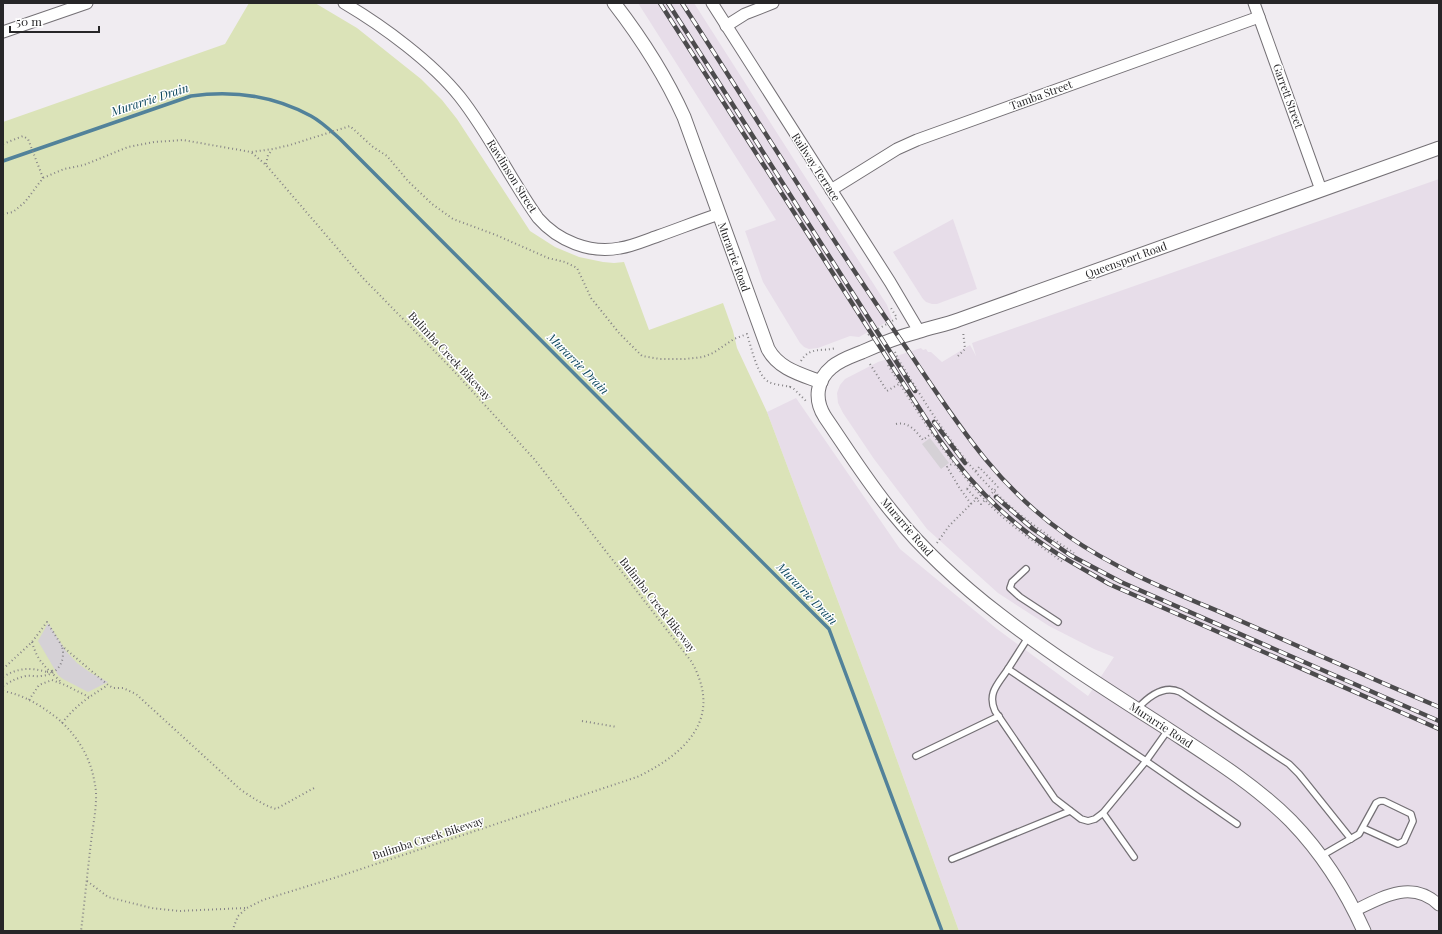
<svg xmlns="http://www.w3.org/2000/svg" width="1442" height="934" font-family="'Playfair Display',serif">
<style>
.built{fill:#e7dde9}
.green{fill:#dbe3b8}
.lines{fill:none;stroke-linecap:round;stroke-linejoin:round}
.stream{stroke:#52829a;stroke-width:3.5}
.building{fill:#d5d1d6}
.service-casing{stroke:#747075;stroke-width:8}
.minor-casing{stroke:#747075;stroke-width:13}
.tertiary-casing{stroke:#747075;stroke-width:15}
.path{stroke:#868487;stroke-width:2;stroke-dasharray:1 3;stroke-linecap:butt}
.service{stroke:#fff;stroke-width:5.5}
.minor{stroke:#fff;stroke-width:11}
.tertiary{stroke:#fff;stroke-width:13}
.rail-casing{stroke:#4c4b4d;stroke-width:4.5}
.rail{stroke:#fff;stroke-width:3;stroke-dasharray:9;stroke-linecap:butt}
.path-bridge{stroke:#868487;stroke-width:2;stroke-dasharray:1 3;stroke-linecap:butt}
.labels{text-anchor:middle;stroke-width:3;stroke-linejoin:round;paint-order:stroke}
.street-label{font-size:11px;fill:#272628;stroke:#fff}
.water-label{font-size:12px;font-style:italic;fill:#0c465d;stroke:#fff}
</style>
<rect width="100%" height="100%" fill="#f0ecf1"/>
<g class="built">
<path d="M638 3H694L887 305 892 319 859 337 850 336 818 348 809 349 804 347 800 343 763 282 745 231 776 220Z"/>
<path d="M1439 179V931H959L880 713 767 412 796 398 900 549 997 629 1088 696 1114 657 1094 649 1049 626 998 593 927 529 874 459 843 413 838 403 837 393 840 385 845 379 878 362 921 348 923 350 926 349 928 352H931L942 362 970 345 976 356 972 343Z"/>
<path d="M953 219 977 289 937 304H932L926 302 923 299 893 252Z"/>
</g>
<path class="green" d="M249 3H315L357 28 421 79 442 100 457 119 530 231 555 247 579 257 603 262 614 263 624 262 649 330 723 303 733 331 737 348 767 412 880 713 959 931H3V122L225 44Z"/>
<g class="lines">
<path class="stream" d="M3 161 191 96C232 90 274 96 311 116 322 122 331 131 340 139L829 629 942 931"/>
</g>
<g class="building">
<path d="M930 438 949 463 941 469 922 444Z"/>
<path d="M48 623 66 651 77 663 91 673 108 682 88 692 63 679 58 675 38 641Z"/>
</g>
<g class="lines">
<g class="service-casing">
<g id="service">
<path d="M1026 569 1012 582 1010 588 1020 597 1058 622"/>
<path d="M1029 636 1008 669 1146 761 1168 730"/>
<path d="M1008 669C998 684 987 693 995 711L1055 799 1081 819 1088 821 1095 819 1103 813 1146 761 1237 824"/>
<path d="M1137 709C1147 698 1163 684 1180 692L1289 764 1299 774 1351 839"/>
<path d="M916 756 999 716"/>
<path d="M1103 813 1134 857"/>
<path d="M1321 856 1359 834 1376 803 1380 801H1384L1411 814 1413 821 1404 841 1398 844 1363 828"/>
<path d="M952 859 1070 811"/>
</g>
</g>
<g class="minor-casing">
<g id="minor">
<path d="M344 3C383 26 432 62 460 97 490 135 510 179 538 218 558 241 590 254 620 248 633 246 646 240 658 236 678 229 698 221 719 214"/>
<path d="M712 3 890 282 919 331"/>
<path d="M1254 3 1321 190"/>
<path d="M726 26 745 14 773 3"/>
<path d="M3 32 87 3"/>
<path d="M831 190 897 149 917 140 1259 17"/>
<path d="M1354 911C1382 897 1412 879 1439 905"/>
</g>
</g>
<g class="tertiary-casing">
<g id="tertiary">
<path d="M614 3C641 38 666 77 684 117L768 349C779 369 800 374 821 382"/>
<path d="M1364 931C1346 891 1322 853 1291 821 1254 784 1210 757 1166 728 1110 692 1053 656 1000 615 961 585 924 551 893 513 868 483 847 449 825 417 814 400 816 380 832 367 840 360 852 356 862 352 880 344 898 337 917 332 931 327 945 325 958 320L1439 148"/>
</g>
</g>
<g class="path">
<path d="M3 144 23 136 28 139 43 178"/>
<path d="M266 164 268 155 272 150"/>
<path d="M3 214 13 212 25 202 43 178 64 169 84 165 128 147 154 142 183 140 251 152 273 149 290 145 350 126 373 147 387 156 408 181 432 204 453 219 496 235 548 258 565 262 577 268 591 298 619 333 642 356 660 359H685L703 357 713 353 734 339 747 334C751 346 757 376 769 382 775 385 783 385 790 387L791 384"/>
<path d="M868 335 897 318 891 308"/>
<path d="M895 352 898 359C928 407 957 457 999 496 1022 518 1048 536 1074 553"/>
<path d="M958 356 965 349 963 331"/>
<path d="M801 361C810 346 822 352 836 348"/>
<path d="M870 364 887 391 899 384"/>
<path d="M888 365C918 413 948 461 988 503 1010 526 1038 544 1064 563"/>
<path d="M790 387 793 388 806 401"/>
<path d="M896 424C908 421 916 431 923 440L932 433"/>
<path d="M976 471 979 467 998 487"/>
<path d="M967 489 971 484"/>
<path d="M971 504 981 495"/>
<path d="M937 543 949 526 971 504 959 487 947 467 953 463"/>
<path d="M32 642C38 663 46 667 61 682"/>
<path d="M3 669 32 642 47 622 62 646 108 685 113 688H123L136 694 241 790C253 798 263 805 276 809L314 788"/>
<path d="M52 671 55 669"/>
<path d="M3 677C17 668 30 667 47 672"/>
<path d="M3 686C11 681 17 678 26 676 31 675 36 677 41 676 58 675 66 661 62 646"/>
<path d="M3 691C24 695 40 705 57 718 78 736 91 758 95 785 98 798 94 820 92 834 88 866 85 899 81 931"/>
<path d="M29 700 39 685 52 680 65 685 89 697"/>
<path d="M582 721 617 727"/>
<path d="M62 723C76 705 89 697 108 685"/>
<path d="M87 881 108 897 151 908 179 911 245 908"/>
<path d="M233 931 234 926 238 916 247 908 263 900 337 877 637 777C677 758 717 727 699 678 697 672 694 666 691 661L535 460 452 369 362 277 266 165 251 152"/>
</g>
<use href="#service" class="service"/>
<use href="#minor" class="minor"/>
<use href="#tertiary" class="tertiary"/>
<g class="rail-casing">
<g id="rail">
<path d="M660 3 937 436C961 471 991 504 1024 530 1050 551 1080 567 1109 584L1439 729"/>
<path d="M668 3 915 391"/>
<path d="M682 3C756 117 827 234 905 346 954 418 994 485 1068 536 1117 570 1173 592 1227 615 1298 646 1368 677 1439 707"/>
<path d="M934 422 965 463"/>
<path d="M996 497 1033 529 1070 555 1121 582 1439 721"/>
</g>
</g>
<use href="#rail" class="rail"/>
<g class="path-bridge">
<path d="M967 489 981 504 998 487"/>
<path d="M47 672 52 671"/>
</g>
</g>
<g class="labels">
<g class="street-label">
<text transform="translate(1041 95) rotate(-20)" y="4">Tamba Street</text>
<text transform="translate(1288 96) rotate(70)" y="4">Garrett Street</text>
<text transform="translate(816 167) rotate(57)" y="4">Railway Terrace</text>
<text transform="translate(512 176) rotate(58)" y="4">Rawlinson Street</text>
<text transform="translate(734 257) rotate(70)" y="4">Murarrie Road</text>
<text transform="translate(1126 260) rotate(-20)" y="4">Queensport Road</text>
<text transform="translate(450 356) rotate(47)" y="4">Bulimba Creek Bikeway</text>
<text transform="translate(907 527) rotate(49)" y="4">Murarrie Road</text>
<text transform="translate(658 605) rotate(52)" y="4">Bulimba Creek Bikeway</text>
<text transform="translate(1161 725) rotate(33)" y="4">Murarrie Road</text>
<text transform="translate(428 838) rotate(-18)" y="4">Bulimba Creek Bikeway</text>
</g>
<g class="water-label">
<text transform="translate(150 100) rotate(-18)" y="4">Murarrie Drain</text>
<text transform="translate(578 364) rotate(45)" y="4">Murarrie Drain</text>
<text transform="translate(807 594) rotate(46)" y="4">Murarrie Drain</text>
</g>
</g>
<rect width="1442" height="934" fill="none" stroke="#272628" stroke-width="8"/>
<path d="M10 26v6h89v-6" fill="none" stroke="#272628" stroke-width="2"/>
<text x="16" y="26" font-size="12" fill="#272628" stroke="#ffffff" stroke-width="3" paint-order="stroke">50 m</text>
</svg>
